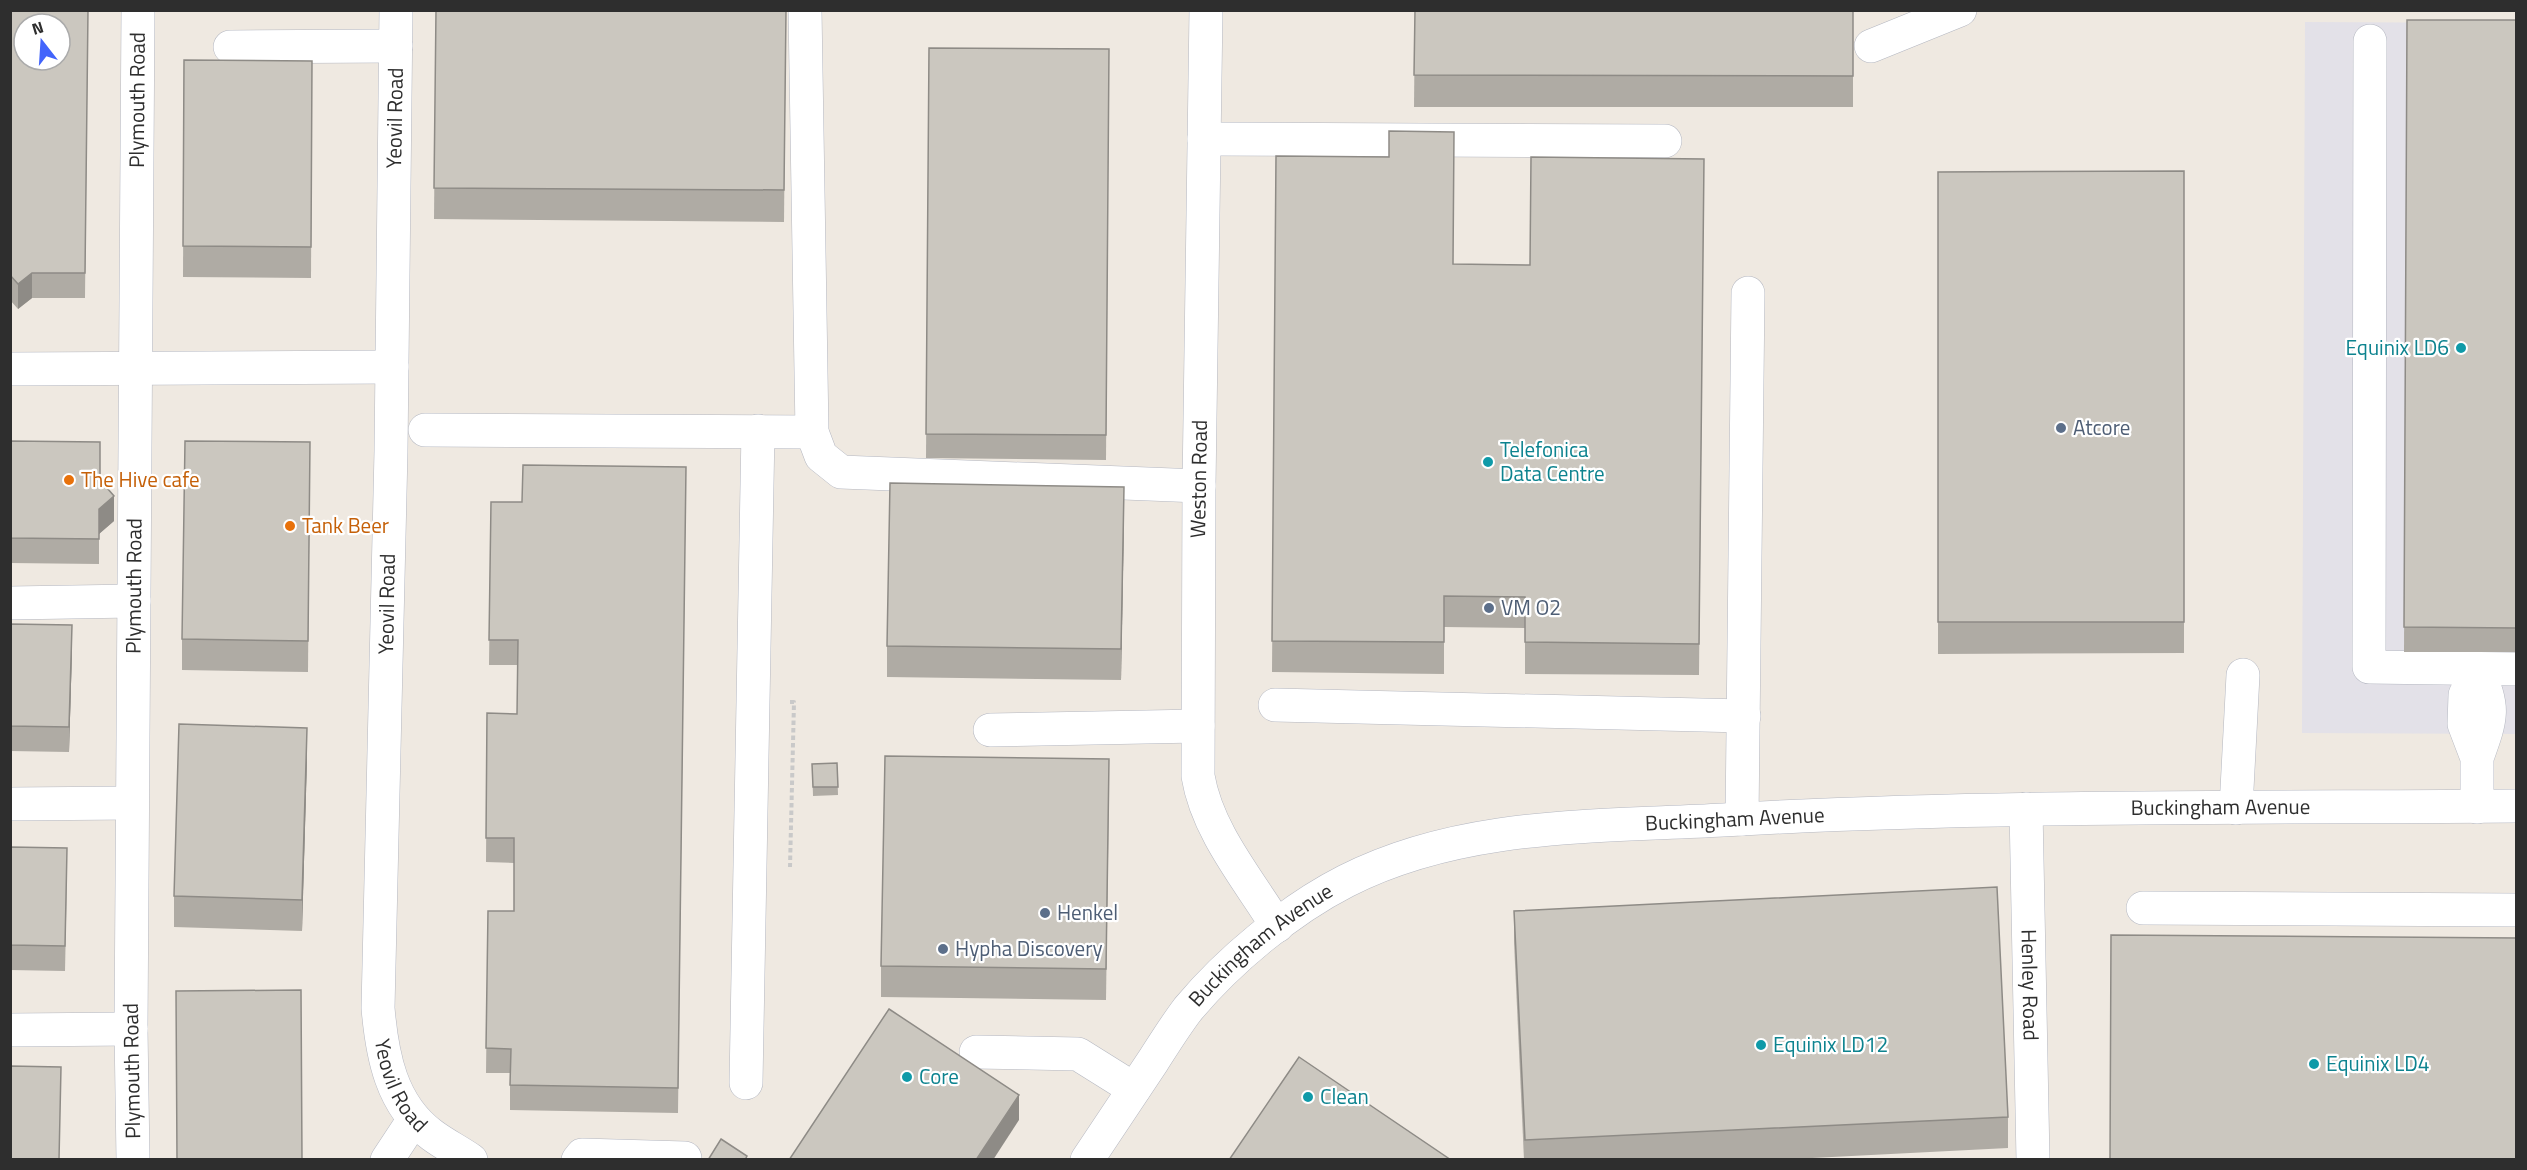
<svg xmlns="http://www.w3.org/2000/svg" width="2527" height="1170" font-family="'Titillium Web',sans-serif">
<style>
.industrial{fill:#e3e1e8}
.lines{fill:none;stroke-linecap:round;stroke-linejoin:round}
.minor-casing{stroke:#b4b7c1;stroke-width:34}
.path{stroke:#c9c9c9;stroke-width:4;stroke-dasharray:4.5 3;stroke-linecap:butt}
.minor{stroke:#fff;stroke-width:33}
.wall{fill:#afaba4}
.shaded-wall{fill:#8e8b86}
.building{fill:#cbc7bf;stroke:#8e8b86;stroke-width:1.5;fill-rule:evenodd}
.culture-dot{fill:#0f9aa8;stroke:#fff;stroke-width:2}
.service-dot{fill:#5c6f8a;stroke:#fff;stroke-width:2}
.food-dot{fill:#e8710a;stroke:#fff;stroke-width:2}
.labels{text-anchor:middle;stroke-width:4.5;stroke-linejoin:round;paint-order:stroke}
.street-label{font-size:21px;fill:#2e2e2e;stroke:#fff}
.culture-label{font-size:21px;fill:#0d838f;stroke:#fff;text-anchor:start}
.service-label{font-size:21px;fill:#4e5e75;stroke:#fff;text-anchor:start}
.food-label{font-size:21px;fill:#c56008;stroke:#fff;text-anchor:start}
</style>
<rect width="100%" height="100%" fill="#efe9e1"/>
<path class="industrial" d="M2305 22 2516 23V734L2302 733Z"/>
<g class="lines">
<g class="minor-casing">
<g id="minor">
<path id="s1" d="M396 10 391 451 378 1008C382 1055 391 1105 432 1135 444 1144 458 1151 471 1160"/>
<path d="M805 10 812 432 821 456 841 472 1199 486"/>
<path d="M1206 10 1199 486 1198 776C1207 831 1248 879 1277 926"/>
<path d="M2370 41 2369 667 2516 669"/>
<path d="M1871 46 1960 10"/>
<path d="M230 47 396 46"/>
<path d="M1204 139 1665 141"/>
<path d="M10 369 392 367"/>
<path d="M425 430 812 432"/>
<path d="M10 603 134 601"/>
<path d="M1275 705 1744 716"/>
<path d="M990 730 1198 726"/>
<path d="M10 804 132 803"/>
<path d="M2477 807V758L2464 724 2465 695 2477 670C2496 707 2491 719 2477 758"/>
<path d="M2236 808 2243 675"/>
<path id="s2" d="M2026 809 2033 1160"/>
<path d="M1742 819 1748 293"/>
<path d="M2143 908 2516 910"/>
<path d="M10 1030 131 1029"/>
<path d="M976 1052 1078 1054 1134 1089"/>
<path d="M746 1083 758 431"/>
<path id="s3" d="M133 1160 131 1029 138 10"/>
<path d="M387 1160 414 1119"/>
<path d="M578 1160 582 1155 685 1158"/>
<path id="s4" d="M1087 1160C1109 1127 1131 1094 1153 1061 1164 1044 1175 1026 1188 1009 1228 961 1289 910 1346 881 1462 822 1595 827 1723 820 1987 805 2252 808 2516 806"/>
</g>
</g>
<path class="path" d="M790 702H794L790 867"/>
<use href="#minor" class="minor"/>
</g>
<g class="wall">
<path d="M10 10H88L85 298H32L18 309 10 300Z"/>
<path d="M436 10H786L784 222 434 219Z"/>
<path d="M1415 10H1853V107H1414Z"/>
<path d="M2407 20H2517V652H2404Z"/>
<path d="M929 48 1109 49 1106 460 926 458Z"/>
<path d="M184 60 312 61 311 278 183 277Z"/>
<path d="M1276 156 1389 157 1453 264 1530 265 1704 159 1699 675 1525 674V628L1444 627V674L1272 672Z"/>
<path d="M2184 171V653L1938 654V172Z"/>
<path d="M10 441 100 480 114 521 99 534V564L10 563Z"/>
<path d="M310 442 308 672 182 670V639Z"/>
<path d="M686 467 678 1113 510 1110V1073H486L488 911H514V863L486 862 487 713 517 714V665H489L491 502H522Z"/>
<path d="M1124 518 1121 680 887 677V646Z"/>
<path d="M10 624 72 650 69 752 10 751Z"/>
<path d="M307 759 302 931 174 927V896Z"/>
<path d="M837 763 838 795 813 796 812 764Z"/>
<path d="M1109 790 1106 1000 881 997V966Z"/>
<path d="M10 847 67 873 65 971 10 970Z"/>
<path d="M1514 911 2008 1117V1148L1772 1160H1524L1514 942Z"/>
</g>
<g class="shaded-wall">
<path d="M32 273V298L18 309V284Z"/>
<path d="M1124 487V518L1121 680V649Z"/>
<path d="M114 496V521L99 534V564V509Z"/>
<path d="M72 625V650L69 752V727Z"/>
<path d="M307 728V759L302 931V900Z"/>
<path d="M1019 1095V1120L993 1160H976Z"/>
</g>
<g class="building">
<path d="M10 10H88L85 273H32L18 284 10 275ZM24 24H60V60H24Z"/>
<path d="M436 10H786L784 190 434 188Z"/>
<path d="M1415 10H1853V76L1414 75Z"/>
<path d="M2407 20H2517V628L2404 627Z"/>
<path d="M929 48 1109 49 1106 435 926 434Z"/>
<path d="M184 60 312 61 311 247 183 246Z"/>
<path d="M1389 131 1454 132 1453 264 1530 265 1531 157 1704 159 1699 644 1525 642V597L1444 596V642L1272 641 1276 156 1389 157Z"/>
<path d="M2184 171V622H1938V172Z"/>
<path d="M10 441 100 442V480L114 496 99 509V539L10 538Z"/>
<path d="M185 441 310 442 308 641 182 639Z"/>
<path d="M523 465 686 467 678 1088 510 1085 511 1049 486 1048 488 911H514V838H486L487 713 517 714 518 640H489L491 502H522Z"/>
<path d="M890 483 1124 487 1121 649 887 646Z"/>
<path d="M10 624 72 625 69 727 10 726Z"/>
<path d="M179 724 307 728 302 900 174 896Z"/>
<path d="M885 756 1109 759 1106 969 881 966Z"/>
<path d="M837 763 838 787H813L812 764Z"/>
<path d="M10 847 67 848 65 946 10 945Z"/>
<path d="M1997 887 2008 1117 1525 1140 1514 911Z"/>
<path d="M2111 935 2517 938V1160H2110Z"/>
<path d="M301 990 302 1160H177L176 991Z"/>
<path d="M889 1009 1019 1095 976 1160H789Z"/>
<path d="M1299 1057 1451 1160H1229Z"/>
<path d="M10 1066 61 1067 59 1160H10Z"/>
<path d="M721 1139 747 1156 745 1160H708Z"/>
</g>
<g class="culture-dot">
<circle cx="2461" cy="348" r="6"/>
<circle cx="1488" cy="462" r="6"/>
<circle cx="1761" cy="1045" r="6"/>
<circle cx="2314" cy="1064" r="6"/>
<circle cx="907" cy="1077" r="6"/>
<circle cx="1308" cy="1097" r="6"/>
</g>
<g class="service-dot">
<circle cx="2061" cy="428" r="6"/>
<circle cx="1489" cy="608" r="6"/>
<circle cx="1045" cy="913" r="6"/>
<circle cx="943" cy="949" r="6"/>
</g>
<g class="food-dot">
<circle cx="69" cy="480" r="6"/>
<circle cx="290" cy="526" r="6"/>
</g>
<g class="labels">
<g class="street-label">
<text dy="7" stroke="none"><textPath href="#s3" startOffset="1060">Plymouth Road</textPath></text>
<text transform="translate(395 118) rotate(-89)" y="7">Yeovil Road</text>
<text transform="translate(1199 479) rotate(-89)" y="7">Weston Road</text>
<text dy="7" stroke="none"><textPath href="#s3" startOffset="574">Plymouth Road</textPath></text>
<text transform="translate(387 604) rotate(-89)" y="7">Yeovil Road</text>
<text dy="7" stroke="none"><textPath href="#s4" startOffset="1269">Buckingham Avenue</textPath></text>
<text dy="7" stroke="none"><textPath href="#s4" startOffset="783">Buckingham Avenue</textPath></text>
<text dy="7" stroke="none"><textPath href="#s4" startOffset="279">Buckingham Avenue</textPath></text>
<text dy="7" stroke="none"><textPath href="#s2" startOffset="176">Henley Road</textPath></text>
<text transform="translate(132 1071) rotate(-91)" y="7">Plymouth Road</text>
<text dy="7" stroke="none"><textPath href="#s1" startOffset="1080">Yeovil Road</textPath></text>
</g>
<g class="culture-label">
<text x="2449" y="355" text-anchor="end">Equinix LD6</text>
<text x="1500" y="457">Telefonica<tspan x="1500" dy="24">Data Centre</tspan></text>
<text x="1773" y="1052">Equinix LD12</text>
<text x="2326" y="1071">Equinix LD4</text>
<text x="919" y="1084">Core</text>
<text x="1320" y="1104">Clean</text>
</g>
<g class="service-label">
<text x="2073" y="435">Atcore</text>
<text x="1501" y="615">VM O2</text>
<text x="1057" y="920">Henkel</text>
<text x="955" y="956">Hypha Discovery</text>
</g>
<g class="food-label">
<text x="81" y="487">The Hive cafe</text>
<text x="302" y="533">Tank Beer</text>
</g>
</g>
<rect width="2527" height="1170" fill="none" stroke="#2e2e2e" stroke-width="24"/>
<g transform="translate(42 42) rotate(343)"><circle r="28" fill="#ffffff" stroke="#ababab" stroke-width="1.5"/>
<path d="M0-4.5L10 22L0 15L-10 22Z" fill="#4264fb"/>
<text y="-9" font-size="16" font-weight="bold" text-anchor="middle" fill="#2e2e2e">N</text>
</g>
</svg>
